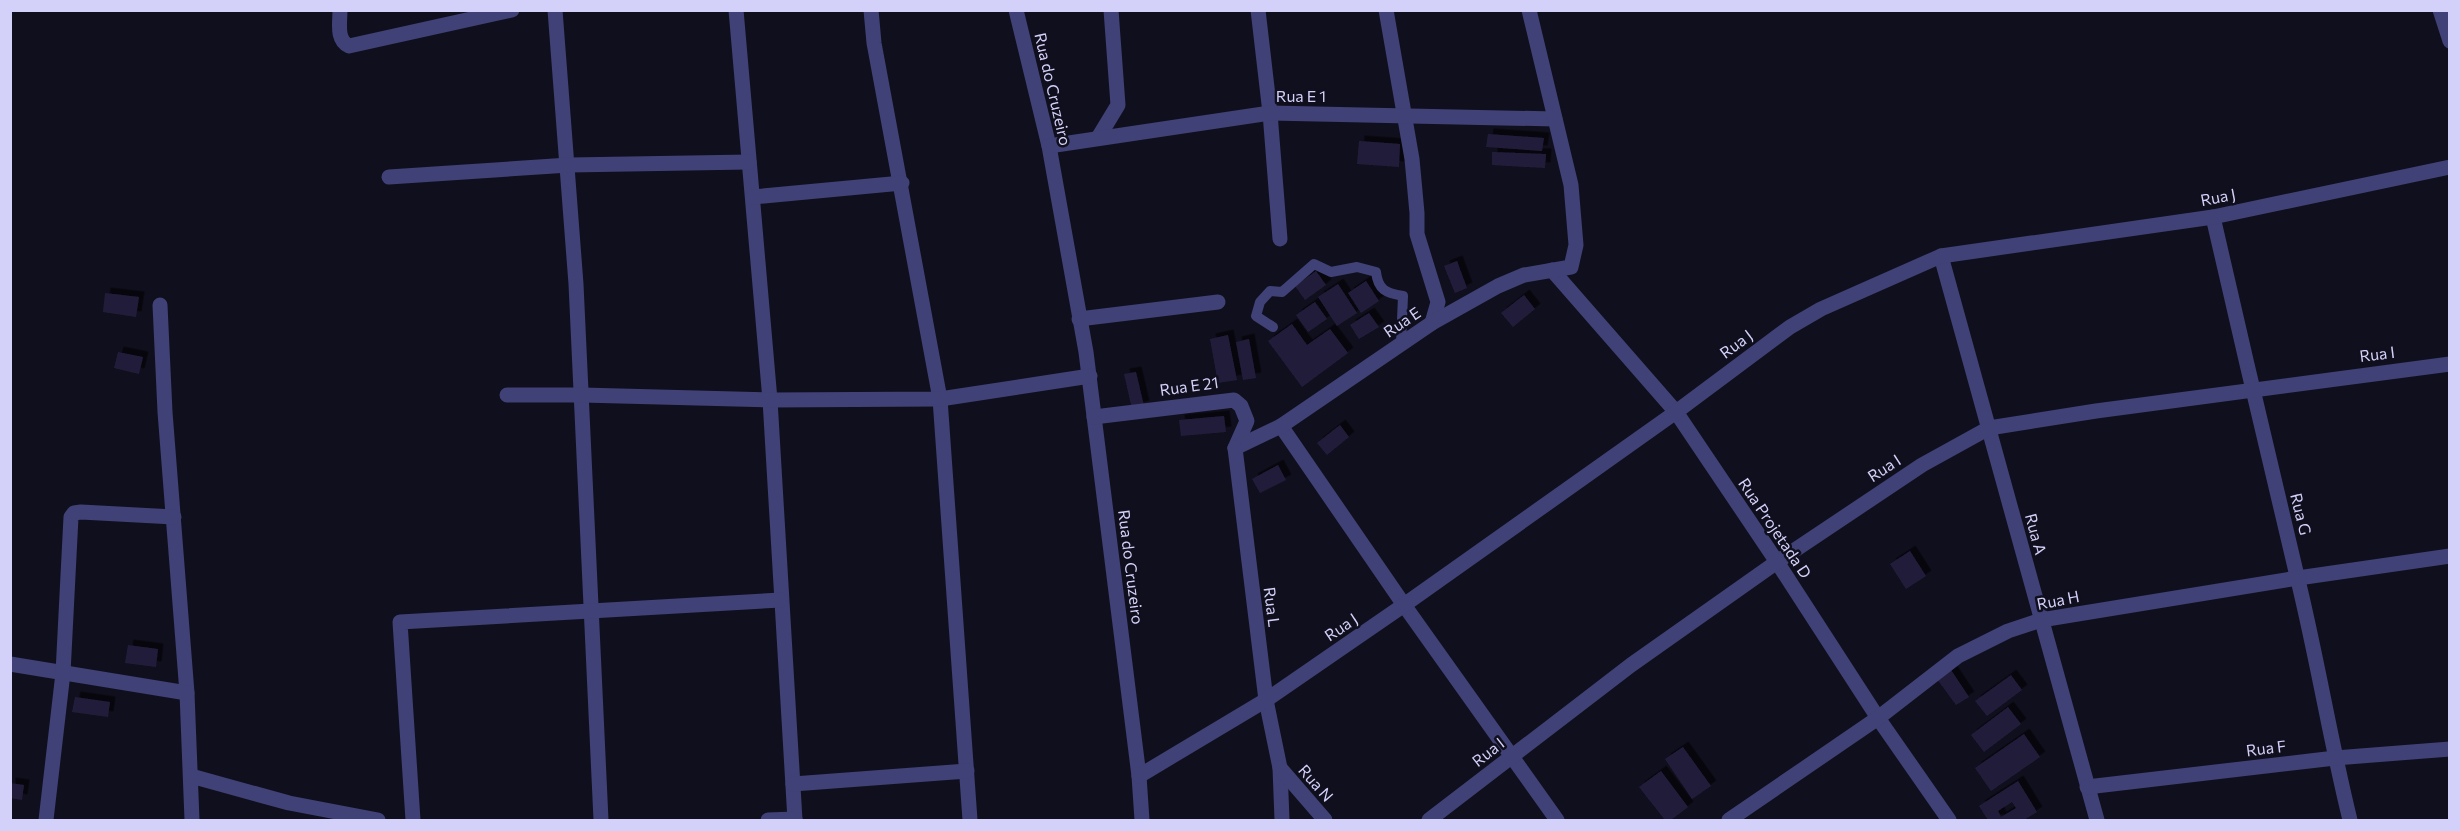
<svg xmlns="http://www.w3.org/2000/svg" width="2460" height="831" font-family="Commissioner,sans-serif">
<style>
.building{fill:#221d3b;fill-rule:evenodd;filter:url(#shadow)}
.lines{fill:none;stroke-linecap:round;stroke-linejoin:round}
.lane{stroke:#404176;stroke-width:10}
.street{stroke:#404176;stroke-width:15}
.labels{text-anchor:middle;stroke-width:5;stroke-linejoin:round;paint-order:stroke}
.street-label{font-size:16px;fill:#d3d1f9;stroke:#100f1d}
</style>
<defs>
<filter id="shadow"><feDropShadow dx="5.5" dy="-5.5" stdDeviation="0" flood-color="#0009"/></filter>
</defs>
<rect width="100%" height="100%" fill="#100f1d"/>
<g class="building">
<path d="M1488 134 1544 138 1542 151 1486 147Z"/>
<path d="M1359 141 1400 144 1399 167 1357 164Z"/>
<path d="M1492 152 1546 154 1545 168 1492 165Z"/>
<path d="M1457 261 1467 288 1455 293 1444 266Z"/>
<path d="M1316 271 1326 285 1305 300 1295 286Z"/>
<path d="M1366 281 1379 301 1361 313 1348 293Z"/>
<path d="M1338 284 1357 313 1337 326 1318 297Z"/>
<path d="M105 293 139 297 136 317 103 312Z"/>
<path d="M1524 295 1535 309 1513 327 1501 313Z"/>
<path d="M1315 302 1327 319 1308 332 1296 315Z"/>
<path d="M1369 313 1379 327 1359 339 1350 325Z"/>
<path d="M1292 324 1307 345 1330 329 1348 353 1302 387 1268 341Z"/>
<path d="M1228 335 1237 380 1218 383 1210 339Z"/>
<path d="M1249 339 1256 378 1243 380 1236 342Z"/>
<path d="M118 352 143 357 139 374 114 368Z"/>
<path d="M1136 372 1144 406 1132 409 1124 374Z"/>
<path d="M1224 416 1226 432 1181 436 1179 420Z"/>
<path d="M1340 425 1349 437 1327 455 1317 443Z"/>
<path d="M1278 465 1286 480 1260 493 1252 479Z"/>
<path d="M1910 551 1926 576 1906 589 1890 564Z"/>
<path d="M128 645 158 649 156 667 125 663Z"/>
<path d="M1951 670 1969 697 1956 705 1937 679Z"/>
<path d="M2011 675 2022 690 1987 716 1975 701Z"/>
<path d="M75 697 110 702 108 717 72 712Z"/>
<path d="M2008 707 2021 724 1984 752 1971 735Z"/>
<path d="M2024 734 2040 757 1991 791 1975 768Z"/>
<path d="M1683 747 1711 786 1692 799 1665 759Z"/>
<path d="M1661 771 1688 807 1671 820H1665L1639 787Z"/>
<path d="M2018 781 2037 812 2024 820H1988L1979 806ZM2012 802 2016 808 2001 817 1998 811Z"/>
<path d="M10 783 24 785 22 800 10 798Z"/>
</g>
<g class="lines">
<path class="lane" d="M1273 327 1256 316 1260 302 1270 291 1282 292 1314 264 1331 272 1357 267 1376 272C1378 290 1386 293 1403 296L1401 344"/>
<g class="street">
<path d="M340 10C340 23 336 40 349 46L512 10"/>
<path d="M555 10 576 284 601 820"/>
<path d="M736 10 770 400 795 820"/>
<path d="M871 10 874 43 940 399 970 820"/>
<path d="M1016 10 1049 146 1086 352 1139 776 1142 820"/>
<path d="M1258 10 1270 113 1280 239"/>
<path d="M1386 10 1412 159 1417 213V234L1438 302 1432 323"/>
<path d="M2440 10 2450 41"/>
<path d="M1098 138 1118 105 1111 10"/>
<path d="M1049 146 1270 113 1555 119"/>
<path d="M389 177 569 165 749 162"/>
<path d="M753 197 902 183"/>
<path d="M2213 217C2240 337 2269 456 2297 576 2317 657 2330 739 2350 820"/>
<path d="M1941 256 2097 820"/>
<path d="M1552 270 1676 412 1777 562 1878 718 1949 820"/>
<path d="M160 305 165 412 187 693 192 820"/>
<path d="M1079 319 1218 302"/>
<path d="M507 395H582L770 400 940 399 1090 376"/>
<path d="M1094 417 1234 400 1241 406 1247 421 1235 448"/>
<path d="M1281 426 1404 605 1557 820"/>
<path d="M1235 448 1281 426 1432 323 1498 286 1524 275 1571 267 1576 245 1571 185 1529 10"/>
<path d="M1235 448 1266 700 1280 768 1282 820"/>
<path d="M10 664 187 693"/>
<path d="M1280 768 1325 820"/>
<path d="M191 776 289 803 378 820"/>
<path d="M1139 776 1266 700 1404 605 1676 412 1790 327 1821 309 1941 256 2213 217 2450 167"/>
<path d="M793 784 967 771"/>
<path d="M2087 787 2335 758 2450 749"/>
<path d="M46 820 63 673 71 517 74 513 81 512 174 517"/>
<path d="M413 820 400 622 781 600"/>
<path d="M768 820 795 819"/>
<path d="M1429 820 1631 665 1777 562 1922 465 1989 428 2096 411 2450 364"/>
<path d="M1729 820 1878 718 1958 656 2008 631 2041 620 2298 578 2450 556"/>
</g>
</g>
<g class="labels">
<g class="street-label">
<text transform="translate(1053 89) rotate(77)" y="6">Rua do Cruzeiro</text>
<text x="1301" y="102">Rua E 1</text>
<text transform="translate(2218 197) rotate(-11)" y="6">Rua J</text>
<text transform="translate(1402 322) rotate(-34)" y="6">Rua E</text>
<text transform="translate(1736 344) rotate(-37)" y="6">Rua J</text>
<text transform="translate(2377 354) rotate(-7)" y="6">Rua I</text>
<text transform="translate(1189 386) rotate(-8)" y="6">Rua E 21</text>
<text transform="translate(1884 468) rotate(-33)" y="6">Rua I</text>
<text transform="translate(2301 514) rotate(76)" y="6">Rua G</text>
<text transform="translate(1775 528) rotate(56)" y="6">Rua Projetada D</text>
<text transform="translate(2036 534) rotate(75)" y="6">Rua A</text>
<text transform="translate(1131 567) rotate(83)" y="6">Rua do Cruzeiro</text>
<text transform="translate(2058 600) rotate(-11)" y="6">Rua H</text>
<text transform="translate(1272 607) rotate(83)" y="6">Rua L</text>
<text transform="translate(1341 627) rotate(-34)" y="6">Rua J</text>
<text transform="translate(2266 748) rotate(-7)" y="6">Rua F</text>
<text transform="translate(1488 752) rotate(-38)" y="6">Rua I</text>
<text transform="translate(1316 783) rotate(49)" y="6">Rua N</text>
</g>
</g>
<rect width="2460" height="831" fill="none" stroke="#d3d1f9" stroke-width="24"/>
</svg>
